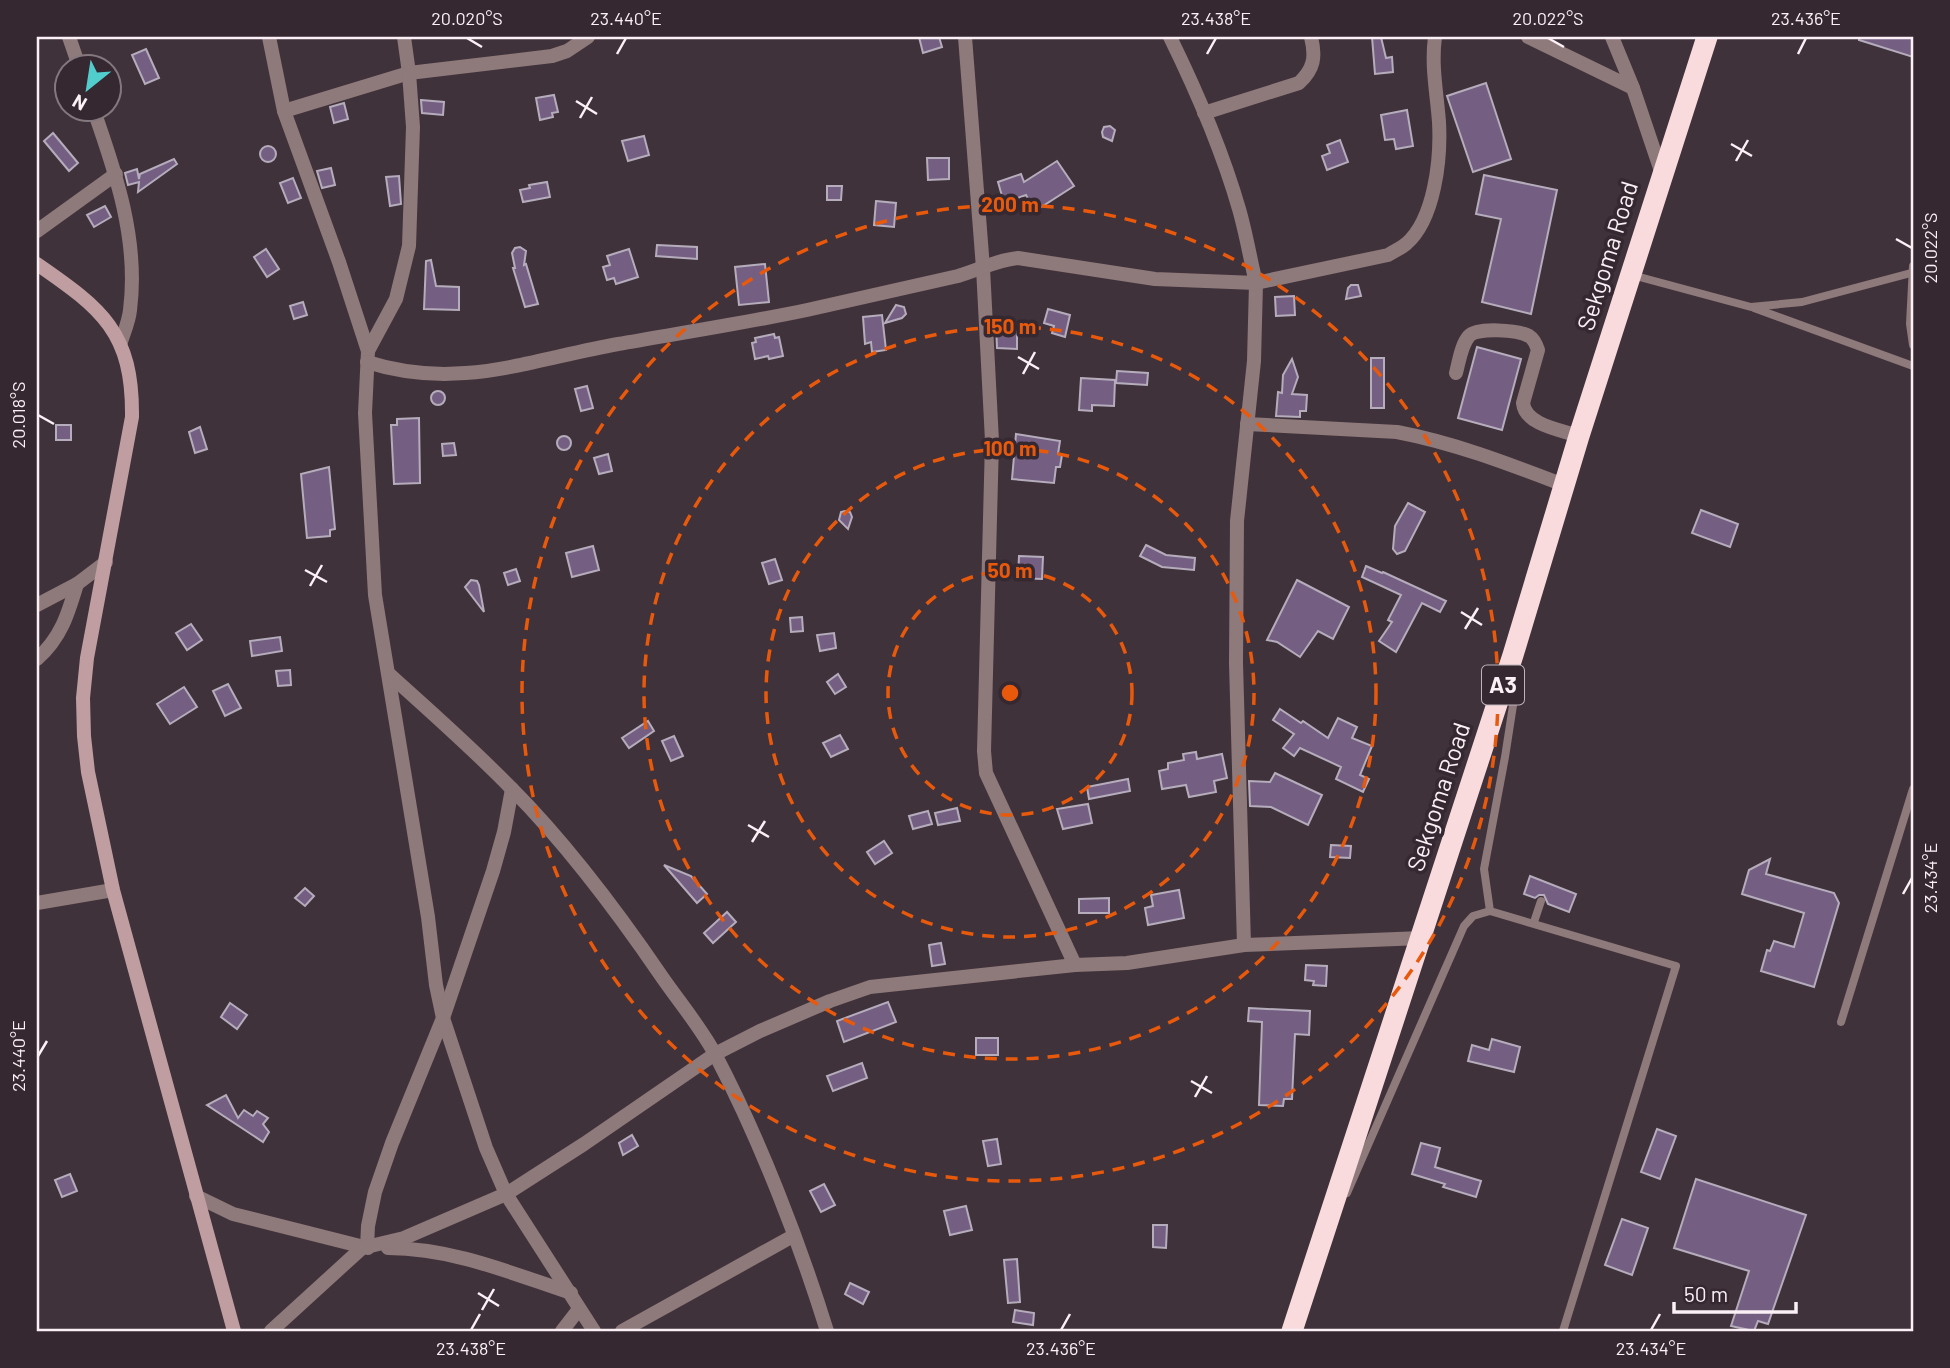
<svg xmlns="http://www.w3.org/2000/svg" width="1950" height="1368" font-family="Barlow,sans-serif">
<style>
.building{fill:#745f82;stroke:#b5acbc;stroke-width:2}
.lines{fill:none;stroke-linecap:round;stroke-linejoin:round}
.lane{stroke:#8e797b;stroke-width:8}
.street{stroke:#8e797b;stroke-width:14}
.secondary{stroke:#bf9da1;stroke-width:14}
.highway{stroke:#f9dadd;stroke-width:21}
.ticks{fill:none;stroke:#faf0f6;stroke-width:2.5}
.ring{fill:none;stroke:#e8590c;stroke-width:3.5;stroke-dasharray:12 9}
.labels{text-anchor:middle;stroke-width:7;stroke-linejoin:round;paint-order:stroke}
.shield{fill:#362830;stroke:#bfb4bb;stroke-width:2}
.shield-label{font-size:23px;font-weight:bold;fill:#faf0f6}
.street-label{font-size:24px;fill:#faf0f6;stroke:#362830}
.centre{fill:#e8590c;stroke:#362830;stroke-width:3.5}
.ring-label{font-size:21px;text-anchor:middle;font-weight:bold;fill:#e8590c;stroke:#362830;stroke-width:7;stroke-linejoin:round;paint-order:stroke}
.neatline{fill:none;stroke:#faf0f6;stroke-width:2.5}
.ticks-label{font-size:18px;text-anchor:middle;fill:#faf0f6}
</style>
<rect width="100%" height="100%" fill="#40323a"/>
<g class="building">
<path d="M919 37H939L942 47 923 53Z"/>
<path d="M1372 37H1381L1386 58 1392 57 1393 72 1375 74Z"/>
<path d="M1859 37H1913V57L1859 40Z"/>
<path d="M146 49 159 78 145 84 132 55Z"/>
<path d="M1486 83 1511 159 1473 172 1447 96Z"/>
<path d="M554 95 558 112 552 113 553 117 540 120 536 98Z"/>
<path d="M421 100 444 102 443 115 422 113Z"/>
<path d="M344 103 348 119 334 123 330 107Z"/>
<path d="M1407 110 1413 146 1396 149 1394 139 1385 140 1381 115Z"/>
<path d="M1110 126 1115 130 1112 141 1103 137 1102 132 1104 127Z"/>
<path d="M53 133 78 163 69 171 44 141Z"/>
<path d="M644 136 649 155 628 161 622 141Z"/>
<path d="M1340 140 1348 162 1327 170 1322 156 1330 153 1327 145Z"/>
<circle cx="268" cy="154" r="8"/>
<path d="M927 158H949V179L928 180Z"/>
<path d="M174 159 177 164 138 192 139 182 128 185 125 173 137 169 139 179 140 174Z"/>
<path d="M1057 161 1074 186 1035 211 1026 195 995 206 993 201 1002 196 998 182 1021 174 1024 182Z"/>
<path d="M331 168 335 185 322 188 317 171Z"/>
<path d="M1484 175 1557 190 1531 314 1482 302 1501 219 1476 214Z"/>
<path d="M399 176 401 204 390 206 386 177Z"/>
<path d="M293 178 301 198 288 203 280 183Z"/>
<path d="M547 182 550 197 523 202 520 190 530 188 529 185Z"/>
<path d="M827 186H842L841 200H827Z"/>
<path d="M876 201 896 203 894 227 874 225Z"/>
<path d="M105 206 111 217 94 227 87 215Z"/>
<path d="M657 245 697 247V259L656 256Z"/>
<path d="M520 247 526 251 524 265 526 264 538 304 525 307 513 268H515L512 253 515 248Z"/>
<path d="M266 249 279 269 267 277 254 257Z"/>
<path d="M629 249 638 277 616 284 614 278 607 280 603 267 610 265 607 256Z"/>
<path d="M431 260 436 286 459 287V310L424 309 426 261Z"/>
<path d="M765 264 769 302 739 305 735 267Z"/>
<path d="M1351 285H1358L1361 296 1346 299 1348 288Z"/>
<path d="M1294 296 1295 315 1276 316 1275 297Z"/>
<path d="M303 302 307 315 294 319 290 306Z"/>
<path d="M896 305 904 307 906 314 902 318 885 323Z"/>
<path d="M1048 309 1070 315 1065 337 1052 333 1054 326 1044 323Z"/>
<path d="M882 315 886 350 872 352 871 342 865 344 863 317Z"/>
<path d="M996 324H1017V349L997 348Z"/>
<path d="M774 334 775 338 779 337 783 356 769 359 768 356 755 359 752 343 756 342 755 338Z"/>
<path d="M1477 347 1521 359 1502 430 1458 418Z"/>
<rect x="1371" y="358" width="13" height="50"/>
<path d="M1292 359 1298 377 1292 394 1307 395 1306 411H1300V417L1276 416 1278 392 1282 393 1283 375Z"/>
<path d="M1117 371 1148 373 1147 385 1116 383Z"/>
<path d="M1081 378 1115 380 1114 406 1092 405V411L1079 410Z"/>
<path d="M587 386 593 408 581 411 575 389Z"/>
<circle cx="438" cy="398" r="7"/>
<path d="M419 418 420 483 394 484 391 425H397V419Z"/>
<rect x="56" y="425" width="15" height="15"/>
<path d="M200 427 207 449 195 453 189 432Z"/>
<path d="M1016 434 1060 441 1058 454 1062 455 1060 467H1056L1054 483 1012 479Z"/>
<circle cx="564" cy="443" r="7"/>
<path d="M454 443 456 455 443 456 442 444Z"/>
<path d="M608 454 612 471 599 474 594 458Z"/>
<path d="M329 467 335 529 330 530V536L307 538 301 474Z"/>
<path d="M1408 503 1425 512 1405 551 1397 554 1393 549 1395 526Z"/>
<path d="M1701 510 1738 524 1730 547 1692 533Z"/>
<path d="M845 511 850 512 852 517 848 529 839 520 841 512Z"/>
<path d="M1146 545 1166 555 1195 558 1194 570 1162 567 1140 556Z"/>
<path d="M593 546 599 570 572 577 566 553Z"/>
<path d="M1019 556 1043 557 1042 579 1018 578Z"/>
<path d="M775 559 782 580 769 584 762 563Z"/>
<path d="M1366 566 1382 573 1383 572 1446 601 1440 612 1422 603 1396 652 1379 641 1392 622 1388 620 1401 595 1362 577Z"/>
<path d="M516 569 520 581 508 585 504 573Z"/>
<path d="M471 580 477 581 479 585 484 612 465 587Z"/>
<path d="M1297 580 1349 607 1333 639 1318 631 1300 657 1277 642 1267 640Z"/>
<path d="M802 617 803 631 791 632 790 618Z"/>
<path d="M191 624 202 640 187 650 176 633Z"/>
<path d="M834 633 836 648 820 651 817 635Z"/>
<path d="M280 637 282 651 252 656 250 641Z"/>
<path d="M290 670 291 685 278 686 276 671Z"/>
<path d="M838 674 846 687 835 694 827 682Z"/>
<path d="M228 684 241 708 225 716 213 691Z"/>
<path d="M184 687 197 707 170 724 157 704Z"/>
<path d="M1280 709 1301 723 1303 721 1328 738 1338 718 1357 727 1352 738 1372 746 1360 775 1369 779 1363 792 1336 779 1341 767 1300 748 1294 756 1283 748 1294 734 1273 720Z"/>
<path d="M648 721 654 731 629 748 622 738Z"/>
<path d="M840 735 848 749 831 757 823 743Z"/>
<path d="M674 736 683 756 671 761 662 741Z"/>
<path d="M1196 752 1197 759 1222 754 1227 778 1214 781 1216 792 1189 797 1186 785 1162 789 1159 771 1168 769V763L1184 760 1183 754Z"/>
<path d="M1275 773 1322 795 1308 825 1271 807 1250 806 1249 781 1270 782Z"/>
<path d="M1128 779 1130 791 1089 799 1087 787Z"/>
<path d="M1088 804 1092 823 1063 829 1057 809Z"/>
<path d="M957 808 960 821 938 825 935 813Z"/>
<path d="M928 811 932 824 913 829 909 816Z"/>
<path d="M884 841 892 853 875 864 867 852Z"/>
<path d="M1331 845 1351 846 1350 858 1330 857Z"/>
<path d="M1770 859 1766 874 1834 893 1839 903 1814 987 1761 971 1767 950 1770 951 1774 941 1794 947 1804 913 1742 894 1749 870Z"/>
<path d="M664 865 691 876 707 894 697 903Z"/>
<path d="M1530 876 1576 894 1569 912 1548 904 1544 895H1539L1535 898 1524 894Z"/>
<path d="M305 888 314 896 305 906 295 898Z"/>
<path d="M1179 890 1184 918 1148 925 1145 908 1153 906 1151 895Z"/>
<path d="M1109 898V913H1079V899Z"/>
<path d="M727 912 736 922 713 943 704 933Z"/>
<path d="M941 943 945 964 932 966 929 945Z"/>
<path d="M1306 965 1327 966 1326 986 1313 985 1314 981 1305 980Z"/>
<path d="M888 1002 896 1022 844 1042 837 1021Z"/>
<path d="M230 1003 247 1015 237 1029 221 1017Z"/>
<path d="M1249 1008 1310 1011 1309 1035 1295 1034 1292 1099H1284L1283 1106 1259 1105 1262 1022 1248 1021Z"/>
<rect x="976" y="1038" width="22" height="17"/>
<path d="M1492 1039 1520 1047 1514 1072 1468 1061 1472 1045 1489 1050Z"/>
<path d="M862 1063 867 1078 833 1091 827 1076Z"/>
<path d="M226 1095 238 1118 244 1110 253 1116 257 1111 268 1118 263 1124 269 1132 263 1142 207 1105Z"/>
<path d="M1657 1129 1676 1136 1660 1179 1641 1172Z"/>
<path d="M632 1135 638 1146 623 1155 619 1143Z"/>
<path d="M997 1139 1001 1164 988 1166 983 1141Z"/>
<path d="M1421 1143 1440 1148 1435 1167 1481 1181 1476 1197 1443 1187 1445 1184 1412 1174Z"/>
<path d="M70 1174 77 1191 62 1197 55 1180Z"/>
<path d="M1696 1179 1806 1215 1768 1324 1758 1321 1754 1331 1731 1326 1749 1271 1674 1248Z"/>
<path d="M824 1184 835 1205 821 1212 810 1191Z"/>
<path d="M966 1206 972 1230 950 1235 944 1211Z"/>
<path d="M1622 1219 1648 1228 1632 1275 1605 1265Z"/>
<path d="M1153 1225H1167L1166 1248 1153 1247Z"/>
<path d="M1017 1259 1020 1302 1008 1303 1004 1260Z"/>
<path d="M850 1283 869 1292 863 1304 845 1294Z"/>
<path d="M1015 1310 1034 1313 1033 1325 1013 1322Z"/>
</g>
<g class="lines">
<g class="lane">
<path d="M1913 266 1910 324 1913 345"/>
<path d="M1632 275 1751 307 1802 302 1911 273"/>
<path d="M1754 308 1913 366"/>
<path d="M1490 911 1484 869 1505 757 1514 699 1513 679"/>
<path d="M1534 922 1541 901"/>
<path d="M1841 1022 1913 789"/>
<path d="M1347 1193 1464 926 1473 916 1490 911 1676 966 1563 1331"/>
</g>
<g class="street">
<path d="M69 37 79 66"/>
<path d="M269 37 284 111 339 262 368 351 365 413 375 595 428 917 436 985 443 1018 486 1148 506 1194 594 1331"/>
<path d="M965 37 983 268 992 441 984 751 986 773 1075 965 1127 963 1244 945 1422 938"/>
<path d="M1528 37 1633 88"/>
<path d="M1612 37 1633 88 1662 174"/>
<path d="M93 108C116 173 139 241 130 310 129 321 124 332 121 342"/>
<path d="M284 111 409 73 404 37"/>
<path d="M1204 113 1299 83C1314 69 1316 57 1311 37"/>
<path d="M37 231 116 174"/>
<path d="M368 351 396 299 409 246 413 127 409 73 552 56 567 51 588 37"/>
<path d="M367 362C458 391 529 360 618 344 681 333 745 323 807 310 858 299 908 287 958 276 979 270 996 260 1018 258L1155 279 1256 283C1250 258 1246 233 1239 209 1222 150 1197 92 1170 37"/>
<path d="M1456 373C1459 362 1461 345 1469 336 1477 327 1518 330 1529 336 1534 339 1536 344 1538 350L1523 403C1525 425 1561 430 1579 436"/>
<path d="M1247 424 1397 432C1455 443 1509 464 1564 485"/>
<path d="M37 605 77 584 106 562"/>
<path d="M37 659C61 638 68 614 77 584"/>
<path d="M390 675C431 712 472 748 510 787 567 844 617 911 662 977 680 1003 702 1029 716 1056 760 1140 799 1241 827 1331"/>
<path d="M37 903 113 890"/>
<path d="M1244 945 1236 663 1237 521 1254 361 1256 283 1388 255C1394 251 1401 248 1406 244 1435 219 1441 158 1439 122 1437 94 1431 66 1435 37"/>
<path d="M196 1196 233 1214 368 1248"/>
<path d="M367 1247 368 1226 375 1192 392 1143 443 1018 493 871 504 832 512 789"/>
<path d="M388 1248C452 1248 511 1273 571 1293"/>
<path d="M271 1331 362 1248 404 1238 506 1194 584 1144 715 1054 760 1031 830 1001 870 987 1075 965"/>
<path d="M562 1331 579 1309"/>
<path d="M622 1331 793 1236"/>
</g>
<path class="secondary" d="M37 264C102 309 133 332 132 417L87 658 83 698 84 736 88 772 113 890 234 1331"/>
<path class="highway" d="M1292 1331 1513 655 1579 436 1707 37"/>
</g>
<path class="ticks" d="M467 38 482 47M1548 38 1564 47M617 54 626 38M1207 54 1216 38M1798 54 1806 38M576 101 597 114M580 118 592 97M1731 144 1752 156M1736 161 1748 140M1896 239 1912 248M1018 357 1039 369M1023 374 1035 352M38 415 54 424M305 570 327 582M310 586 322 565M1461 612 1482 625M1465 629 1478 608M748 825 769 837M752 842 765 821M1903 894 1912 878M38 1056 47 1041M1191 1081 1212 1093M1195 1097 1207 1076M478 1293 499 1306M482 1310 494 1289M471 1330 480 1314M1061 1330 1070 1314M1651 1330 1660 1314"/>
<g class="ring">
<circle cx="1010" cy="693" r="122"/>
<circle cx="1010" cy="693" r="244"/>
<circle cx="1010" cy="693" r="366"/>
<circle cx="1010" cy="693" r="488"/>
</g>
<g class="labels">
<rect class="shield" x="1482" y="665.5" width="42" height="39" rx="5"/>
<g class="shield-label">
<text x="1503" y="693">A3</text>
</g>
<g class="street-label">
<text transform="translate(1608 256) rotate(-73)" y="8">Sekgoma Road</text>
<text transform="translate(1439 797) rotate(-72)" y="8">Sekgoma Road</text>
</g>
</g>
<circle cx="1010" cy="693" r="10" class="centre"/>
<g class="ring-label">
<text x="1010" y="212">200 m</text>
<text x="1010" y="334">150 m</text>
<text x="1010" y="456">100 m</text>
<text x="1010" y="578">50 m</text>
</g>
<rect width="1950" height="1368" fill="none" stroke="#362830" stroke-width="77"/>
<g transform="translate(88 88) rotate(210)"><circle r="33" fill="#362830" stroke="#84787f" stroke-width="2"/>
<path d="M0-5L12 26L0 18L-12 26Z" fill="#52cdce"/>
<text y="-10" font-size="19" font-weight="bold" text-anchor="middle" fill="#faf0f6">N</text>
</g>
<path d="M1674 1302v10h122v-10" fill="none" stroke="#faf0f6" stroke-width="3.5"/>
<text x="1684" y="1302" font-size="21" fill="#faf0f6" stroke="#362830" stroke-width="5" paint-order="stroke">50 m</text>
<rect x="38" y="38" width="1874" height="1292" class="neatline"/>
<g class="ticks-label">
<text x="467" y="25">20.020°S</text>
<text x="626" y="25">23.440°E</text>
<text x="1216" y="25">23.438°E</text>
<text x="1548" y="25">20.022°S</text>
<text x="1806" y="25">23.436°E</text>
<text transform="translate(1931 248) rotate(-90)" y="6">20.022°S</text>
<text transform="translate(19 415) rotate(-90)" y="6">20.018°S</text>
<text transform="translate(1931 878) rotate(-90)" y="6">23.434°E</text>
<text transform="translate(19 1056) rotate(-90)" y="6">23.440°E</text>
<text x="471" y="1355">23.438°E</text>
<text x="1061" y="1355">23.436°E</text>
<text x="1651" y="1355">23.434°E</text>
</g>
</svg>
